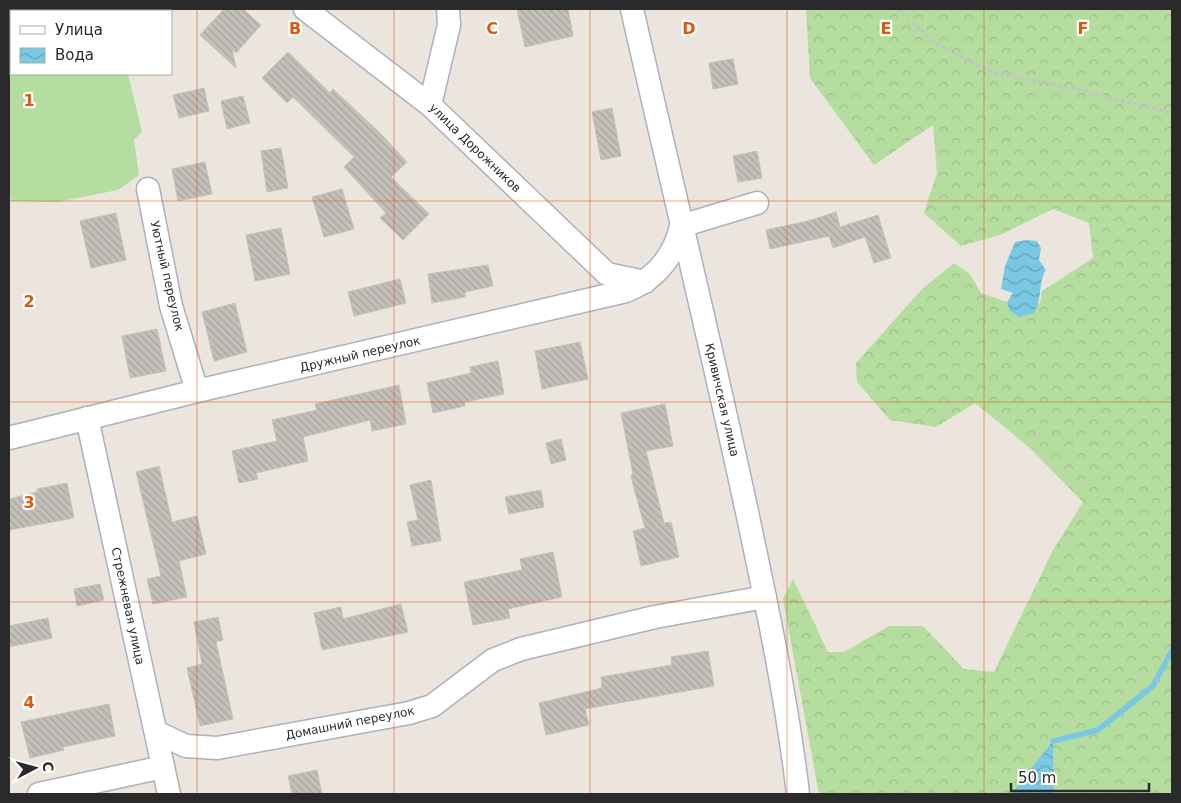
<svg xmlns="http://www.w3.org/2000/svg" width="1181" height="803" font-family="'DejaVu Sans',sans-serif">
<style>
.grass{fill:#b4dd9f}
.forest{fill:url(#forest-crowns)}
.water{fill:url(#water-waves)}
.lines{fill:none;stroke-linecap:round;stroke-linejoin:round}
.stream{stroke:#7ac8e3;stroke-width:5.5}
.building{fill:url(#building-back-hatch);stroke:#c6c1b8}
.minor-casing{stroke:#aeb0ba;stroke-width:25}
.path{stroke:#c3c3c3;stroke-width:3;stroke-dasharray:4 2.5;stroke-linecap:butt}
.minor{stroke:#fff;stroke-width:22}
.grid{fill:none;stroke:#de570e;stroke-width:1;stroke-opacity:0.55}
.labels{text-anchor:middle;stroke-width:4.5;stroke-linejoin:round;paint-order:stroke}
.street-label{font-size:12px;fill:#2a2a2a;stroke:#fff}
.grid-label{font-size:16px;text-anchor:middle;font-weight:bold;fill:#de570e;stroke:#fff;stroke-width:4.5;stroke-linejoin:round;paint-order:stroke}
</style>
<defs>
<pattern id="forest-crowns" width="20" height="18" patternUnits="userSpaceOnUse" patternTransform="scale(1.25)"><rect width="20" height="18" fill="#b4dd9f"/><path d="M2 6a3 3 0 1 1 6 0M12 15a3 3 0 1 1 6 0" fill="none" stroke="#9bbe89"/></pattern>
<pattern id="water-waves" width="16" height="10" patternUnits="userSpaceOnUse" patternTransform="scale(1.25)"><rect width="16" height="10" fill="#7ac8e3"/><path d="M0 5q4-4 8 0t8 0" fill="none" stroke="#64a3b8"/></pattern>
<pattern id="building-back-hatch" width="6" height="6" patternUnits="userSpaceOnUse" patternTransform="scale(1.25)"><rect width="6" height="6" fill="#c4bfb9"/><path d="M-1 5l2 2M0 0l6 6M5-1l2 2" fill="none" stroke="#a9a49f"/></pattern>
</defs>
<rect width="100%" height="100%" fill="#ebe5de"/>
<path class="grass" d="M11 26V74H128L142 132 134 140 139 175 118 190 57 202 11 201 9 188V27Z"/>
<path class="forest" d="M806 9H1172V794H1054L1053 742 1012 794H819L783 599 793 579 828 652H844L889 626H923L964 669 994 672 1053 550 1083 502 1031 449 975 403 936 427 890 420 857 382 856 363 922 289 954 263 970 274 981 293 1007 302 1009 310 1040 303 1042 291 1093 258 1089 223 1053 209 1000 235 961 246 924 213 937 173 933 125 874 165 810 78Z"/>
<g class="water">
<path d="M1027 240 1037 241 1041 248 1039 260 1046 270C1038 282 1043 297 1034 313L1019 317 1009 310 1007 302 1013 293 1001 289 1005 266 1015 242Z"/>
<path d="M1053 741 1054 794H1012V793Z"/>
</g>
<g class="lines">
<path class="stream" d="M1053 741 1098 730 1153 686 1172 650"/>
</g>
<g class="building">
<path d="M224 9H243L261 25 236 53 232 49 236 68 200 35Z"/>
<path d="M517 9H568L573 36 525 47Z"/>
<path d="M288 52 330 93 333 89 380 133 407 162 391 177 429 214 403 240 380 218 386 213 344 167 354 157 293 97 287 103 262 78Z"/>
<path d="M733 59 738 84 713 89 709 63Z"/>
<path d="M204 88 209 111 179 118 173 95Z"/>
<path d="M243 96 250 123 227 129 221 101Z"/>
<path d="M612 108 621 156 601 160 592 112Z"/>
<path d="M281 148 288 188 267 192 261 151Z"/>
<path d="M757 151 762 178 738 182 733 156Z"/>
<path d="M205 162 212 194 178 201 172 169Z"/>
<path d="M342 189 354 229 324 237 312 197Z"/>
<path d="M836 212 840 227 878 215 891 258 874 263 865 237 833 248 829 236 770 249 766 230 808 221Z"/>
<path d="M116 213 126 260 91 268 80 221Z"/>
<path d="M281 228 290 274 255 281 246 235Z"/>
<path d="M488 265 493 286 465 292V297L432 303 428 274Z"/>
<path d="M400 279 406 303 354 316 348 292Z"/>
<path d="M235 303 247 352 214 361 202 312Z"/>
<path d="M157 329 166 371 130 378 122 336Z"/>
<path d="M580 342 588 379 542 389 535 351Z"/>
<path d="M498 361 504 394 464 402 465 406 433 413 427 383 471 373 470 367Z"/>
<path d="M399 385 406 424 372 431 370 420 303 437 308 461 256 473 258 479 239 483 232 451 277 441 272 420 317 410 315 404Z"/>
<path d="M665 404 673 446 646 451 664 523 671 522 679 557 641 566 633 531 645 528 633 485 631 475 633 474 621 413Z"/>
<path d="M561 439 566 460 551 464 546 443Z"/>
<path d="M159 466 172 522 197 516 206 554 179 561 187 597 153 604 147 579 161 576 136 472Z"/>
<path d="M431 480 441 541 412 546 407 522 418 520 410 485Z"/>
<path d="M67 483 74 518 9 530V499L37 492V489Z"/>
<path d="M541 490 544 507 509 514 505 497Z"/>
<path d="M553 552 562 597 508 609 510 618 473 625 464 582 522 570 520 559Z"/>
<path d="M100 584 104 600 77 606 74 589Z"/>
<path d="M401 604 408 632 322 650 314 613 341 607 343 619Z"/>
<path d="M218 617 223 640 216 642 233 719 200 726 187 668 202 664 194 622Z"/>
<path d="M48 618 52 638 9 647V626Z"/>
<path d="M708 651 714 686 585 709 589 725 546 735 539 703 602 688 601 677 672 665 671 657Z"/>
<path d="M109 704 115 736 63 747 64 750 30 758 21 722Z"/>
<path d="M317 770 322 794H292L288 776Z"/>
</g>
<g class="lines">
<g class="minor-casing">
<g id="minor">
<path d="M305 9 430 105 607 274 645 282"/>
<path d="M632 9C670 177 711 344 747 512 767 606 787 700 798 794"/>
<path d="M9 11 22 9"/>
<path d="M430 105 449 25 448 9"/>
<path d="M148 189 171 306 197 391"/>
<path d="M87 418 169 794"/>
<path d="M9 438 197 391 626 291C655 279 674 257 681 226L757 203"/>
<path d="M156 732 186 746 217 748 409 713 432 706 493 660 521 649 655 617 765 597"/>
<path d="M39 794 163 767"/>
</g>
</g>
<path class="path" d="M897 9 938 45 993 73 1058 85 1172 113"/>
<use href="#minor" class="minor"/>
</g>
<path class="grid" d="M197 9V794M394 9V794M590 9V794M787 9V794M984 9V794M9 201H1172M9 402H1172M9 602H1172"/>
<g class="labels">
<g class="street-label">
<text transform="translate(475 148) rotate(44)" y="4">улица Дорожников</text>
<text transform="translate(167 276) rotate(77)" y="4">Уютный переулок</text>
<text transform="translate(360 354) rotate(-13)" y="4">Дружный переулок</text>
<text transform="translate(722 400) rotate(77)" y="4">Кривичская улица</text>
<text transform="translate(128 606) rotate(78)" y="4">Стрежневая улица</text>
<text transform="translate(350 723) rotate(-11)" y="4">Домашний переулок</text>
</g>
</g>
<g class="grid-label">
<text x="295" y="34">B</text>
<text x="492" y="34">C</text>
<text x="689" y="34">D</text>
<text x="886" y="34">E</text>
<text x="1083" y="34">F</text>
<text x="29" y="106">1</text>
<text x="29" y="307">2</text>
<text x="29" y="508">3</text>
<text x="29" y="708">4</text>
</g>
<rect width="1181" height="803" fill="none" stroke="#2a2a2a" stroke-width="20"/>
<rect x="10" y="10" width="162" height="65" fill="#ffffff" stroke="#aaaaaa"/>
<rect x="20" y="26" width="25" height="8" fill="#ffffff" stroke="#aaaaaa"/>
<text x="55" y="35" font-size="15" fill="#2a2a2a">Улица</text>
<rect x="20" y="48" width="25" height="15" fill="url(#water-waves)" stroke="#aaaaaa"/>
<text x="55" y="60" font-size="15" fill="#2a2a2a">Вода</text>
<g transform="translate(35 768) rotate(84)" stroke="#ffffff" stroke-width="4" paint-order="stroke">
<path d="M0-4L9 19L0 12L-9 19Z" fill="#2a2a2a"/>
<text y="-8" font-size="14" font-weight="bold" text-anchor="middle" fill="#2a2a2a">С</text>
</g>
<path d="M1011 783v8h138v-8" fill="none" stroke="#2a2a2a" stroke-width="2.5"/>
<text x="1018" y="783" font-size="15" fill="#2a2a2a" stroke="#ffffff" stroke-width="4" paint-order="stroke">50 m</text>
</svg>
